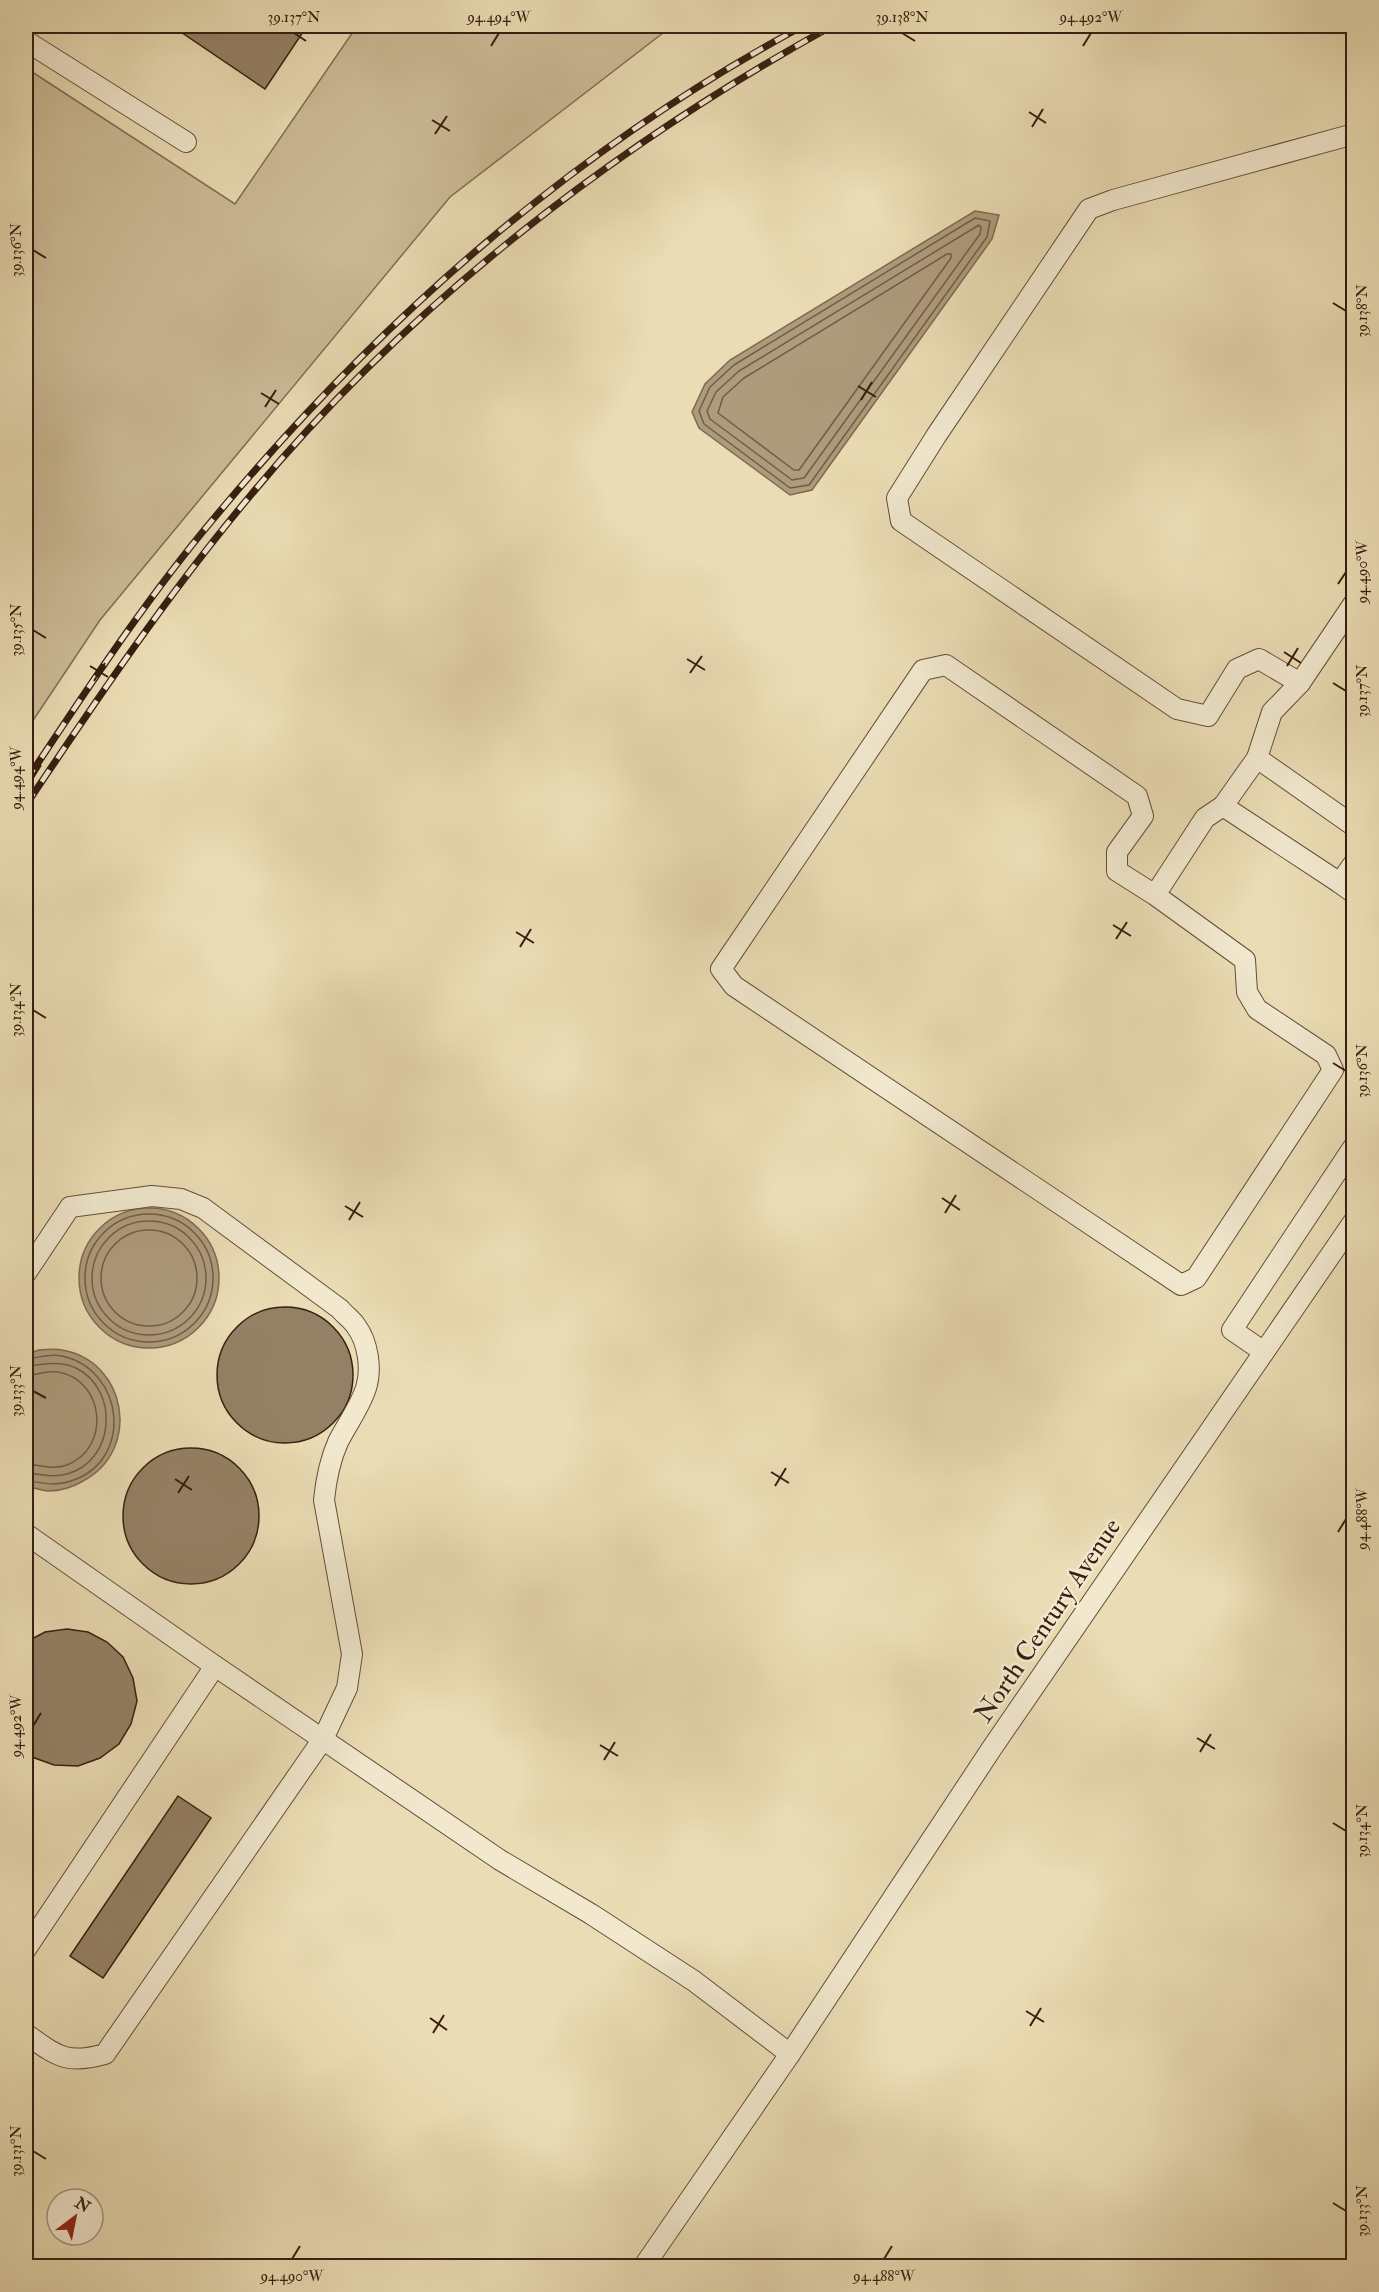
<svg xmlns="http://www.w3.org/2000/svg" width="1379" height="2292" font-family="'IM FELL Double Pica',serif">
<style>
.green{fill:#ccbc98;stroke:#826d54;stroke-width:1.5}
.water{fill:#ad9b7c;stroke:#7e6951;stroke-width:1.5}
.lines{fill:none;stroke-linecap:round;stroke-linejoin:round}
.shore{stroke:#725c46;stroke-width:1.5}
.building{fill:#948165;stroke:#371e10;stroke-width:1.5}
.minor-casing{stroke:#644e39;stroke-width:22}
.minor{stroke:#f1e8ce;stroke-width:20}
.rail-casing{stroke:#371e10;stroke-width:7}
.rail{stroke:#f1e8ce;stroke-width:4.5;stroke-dasharray:14;stroke-linecap:butt}
.ticks{fill:none;stroke:#371e10;stroke-width:2}
.labels{text-anchor:middle;stroke-width:5;stroke-linejoin:round;paint-order:stroke}
.street-label{font-size:26px;fill:#371e10;stroke:#f1e8ce}
.neatline{fill:none;stroke:#371e10;stroke-width:2}
.ticks-label{font-size:15px;text-anchor:middle;fill:#371e10}
</style>
<rect width="100%" height="100%" fill="#eadcb4"/>
<filter id="stains"><feTurbulence type="fractalNoise" baseFrequency=".00333" numOctaves="4"/><feColorMatrix values="0 0 0 0 .2 0 0 0 0 .09 0 0 0 0 .02 0 0 0 .5 -.17"/></filter>
<radialGradient id="worn" r=".72"><stop offset=".6" stop-color="#630" stop-opacity="0"/><stop offset="1" stop-color="#630" stop-opacity=".3"/></radialGradient>
<path class="green" d="M357 26H672L450 197 100 620 26 731V68L235 204Z"/>
<g class="water">
<path d="M975 211 999 215 992 239 812 490 790 495 699 428 692 412 705 384 730 360Z"/>
<circle cx="149" cy="1278" r="70"/>
<path d="M39 1350C46 1350 54 1348 62 1350 127 1361 142 1450 83 1481 73 1487 60 1491 48 1491 41 1490 33 1488 26 1486V1354Z"/>
</g>
<g class="lines">
<g class="shore">
<path d="M975 218 990 221 987 237 809 485 790 488 704 424 699 411 710 387 734 365Z"/>
<path d="M979 225 981 228 980 234 804 478 792 480 710 419 707 411 716 392 739 371Z"/>
<path d="M947 254H951V258L799 470H794L718 413 723 397 744 378Z"/>
<circle cx="149" cy="1278" r="64"/>
<circle cx="149" cy="1278" r="57"/>
<circle cx="149" cy="1278" r="48"/>
<path d="M26 1359C38 1358 49 1353 62 1356 125 1370 134 1461 71 1481 55 1487 41 1482 26 1481"/>
<path d="M26 1366C43 1365 58 1360 76 1368 120 1390 115 1461 67 1474 52 1478 40 1474 26 1473"/>
<path d="M26 1376C36 1375 46 1370 58 1372 105 1380 111 1448 67 1465 53 1470 40 1465 26 1464"/>
</g>
</g>
<g class="building">
<path d="M172 26H307L265 89Z"/>
<circle cx="285" cy="1375" r="68"/>
<circle cx="191" cy="1516" r="68"/>
<path d="M67 1629 88 1632 107 1642 123 1657 133 1678 137 1701 131 1724 119 1744 100 1758 78 1766 54 1765 32 1757 26 1751V1642L45 1632Z"/>
<path d="M178 1796 211 1818 103 1978 70 1956Z"/>
</g>
<g class="lines">
<g class="minor-casing">
<g id="minor">
<path d="M26 41 186 142"/>
<path d="M1300 683 1259 659 1237 669 1208 716 1177 709 901 521 897 498 936 436 1089 209 1113 200 1354 134"/>
<path d="M1257 758 1272 712 1300 683 1354 603"/>
<path d="M1354 863 1340 883 1354 893"/>
<path d="M1340 883 1223 806 1257 758 1354 826"/>
<path d="M1155 895 1117 871V852L1143 816 1137 796 946 665 923 670 721 969 734 986 1181 1285 1196 1278 1333 1070 1326 1055 1257 1009 1247 992 1245 960 1155 895 1205 818 1223 806"/>
<path d="M26 1273 70 1207 152 1196 181 1199 203 1208 340 1309C345 1315 352 1320 356 1326 368 1342 372 1369 366 1388 360 1407 347 1424 338 1442 330 1460 326 1480 324 1500L352 1654 347 1688 323 1739 105 2054C66 2065 57 2056 26 2034"/>
<path d="M1264 1352 1232 1330 1354 1146"/>
<path d="M26 1534 215 1666 500 1860 591 1914 694 1981 790 2054"/>
<path d="M26 1949 215 1666"/>
<path d="M644 2266 790 2054 992 1748 1354 1221"/>
</g>
</g>
<use href="#minor" class="minor"/>
<g class="rail-casing">
<g id="rail">
<path d="M26 781C86 691 145 600 215 517 379 320 576 147 803 26"/>
<path d="M26 805C97 699 168 594 250 496 409 304 614 146 832 26"/>
</g>
</g>
<use href="#rail" class="rail"/>
</g>
<path class="ticks" d="M294 33 306 41M902 33 915 41M491 46 499 33M1083 46 1091 33M1029 112 1046 123M432 120 450 131M1032 127 1043 109M435 134 447 116M33 250 46 258M1333 303 1346 311M858 386 876 397M261 393 279 404M861 400 872 382M265 407 276 390M1338 584 1346 572M33 630 46 638M1284 652 1301 663M687 659 705 670M90 666 108 677M1287 666 1298 648M690 673 702 656M94 681 105 663M1333 683 1346 691M33 778 41 765M1113 925 1131 936M516 932 534 943M1116 939 1127 922M520 947 531 929M33 1010 46 1018M1333 1063 1346 1071M942 1198 960 1210M345 1206 363 1217M945 1213 956 1195M349 1220 360 1202M33 1391 46 1398M771 1472 789 1483M175 1479 192 1490M775 1486 786 1468M178 1493 189 1476M1338 1532 1346 1519M33 1726 41 1713M1197 1738 1215 1749M600 1745 618 1756M1200 1752 1211 1734M604 1760 615 1742M1333 1823 1346 1831M1026 2011 1044 2022M430 2018 447 2030M1030 2026 1041 2008M433 2033 444 2015M33 2151 46 2159M1333 2203 1346 2211M292 2259 300 2246M884 2259 892 2246"/>
<g class="labels">
<g class="street-label">
<text transform="translate(1047 1620) rotate(-56)" y="9">North Century Avenue</text>
</g>
</g>
<rect width="1379" height="2292" fill="none" stroke="#eadcb4" stroke-width="66"/>
<g transform="translate(75 2217) rotate(32)"><circle r="28" fill="#f1e8ce" stroke="#a79782" stroke-width="1.5"/>
<path d="M0-4.5L10 22L0 15L-10 22Z" fill="#8f2418"/>
<text y="-9" font-size="16" font-weight="bold" text-anchor="middle" fill="#371e10">N</text>
</g>
<rect x="33" y="33" width="1313" height="2226" class="neatline"/>
<g class="ticks-label">
<text x="294" y="22">39.137°N</text>
<text x="499" y="22">94.494°W</text>
<text x="902" y="22">39.138°N</text>
<text x="1091" y="22">94.492°W</text>
<text transform="translate(16 250) rotate(-90)" y="5">39.136°N</text>
<text transform="translate(1362 311) rotate(-90)" y="5">39.138°N</text>
<text transform="translate(1362 572) rotate(-90)" y="5">94.490°W</text>
<text transform="translate(16 630) rotate(-90)" y="5">39.135°N</text>
<text transform="translate(1362 691) rotate(-90)" y="5">39.137°N</text>
<text transform="translate(16 778) rotate(-90)" y="5">94.494°W</text>
<text transform="translate(16 1010) rotate(-90)" y="5">39.134°N</text>
<text transform="translate(1362 1071) rotate(-90)" y="5">39.136°N</text>
<text transform="translate(16 1391) rotate(-90)" y="5">39.133°N</text>
<text transform="translate(1362 1519) rotate(-90)" y="5">94.488°W</text>
<text transform="translate(16 1726) rotate(-90)" y="5">94.492°W</text>
<text transform="translate(1362 1831) rotate(-90)" y="5">39.134°N</text>
<text transform="translate(16 2151) rotate(-90)" y="5">39.131°N</text>
<text transform="translate(1362 2211) rotate(-90)" y="5">39.133°N</text>
<text x="292" y="2281">94.490°W</text>
<text x="884" y="2281">94.488°W</text>
</g>
<rect width="100%" height="100%" filter="url(#stains)"/>
<rect width="100%" height="100%" fill="url(#worn)"/>
</svg>
